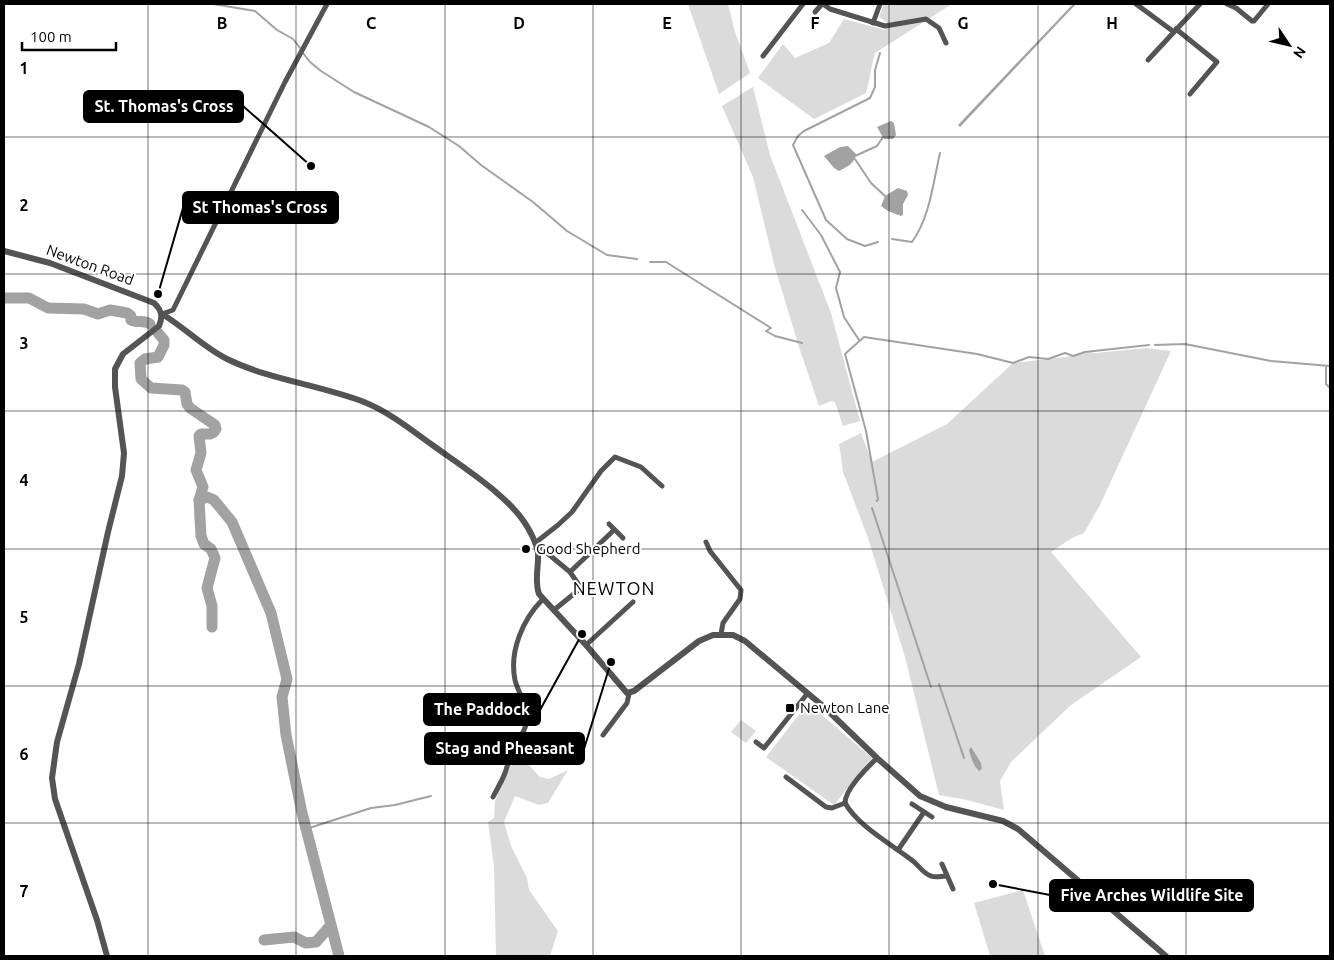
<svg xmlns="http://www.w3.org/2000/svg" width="1334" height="960" font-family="Ubuntu,sans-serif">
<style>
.green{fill:#dbdbdb}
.water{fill:#a2a2a2}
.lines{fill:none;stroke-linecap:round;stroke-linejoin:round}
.stream{stroke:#a2a2a2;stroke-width:2}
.river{stroke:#a2a2a2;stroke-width:11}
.minor{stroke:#545454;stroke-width:5}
.tertiary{stroke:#545454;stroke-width:6}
.grid{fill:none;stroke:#000;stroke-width:1;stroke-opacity:0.55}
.poi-dot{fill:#000;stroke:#fff;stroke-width:2}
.labels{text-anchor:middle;stroke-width:4;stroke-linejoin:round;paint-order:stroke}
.street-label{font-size:15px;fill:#000;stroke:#fff}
.poi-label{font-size:15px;fill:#000;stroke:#fff;text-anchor:start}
.quarter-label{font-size:18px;letter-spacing:1px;fill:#000;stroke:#fff}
.grid-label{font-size:16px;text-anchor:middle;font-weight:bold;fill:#000;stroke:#fff;stroke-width:4;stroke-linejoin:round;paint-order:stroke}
.leader{fill:none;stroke:#000;stroke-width:2}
.callout-dot{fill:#000;stroke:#fff;stroke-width:2}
.callout{fill:#000;stroke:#000;stroke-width:2}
.callout-label{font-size:16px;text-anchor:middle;font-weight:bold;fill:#fff}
</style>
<rect width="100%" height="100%" fill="#fff"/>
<g class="green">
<path d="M688 4H728L735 32 750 73 719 94Z"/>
<path d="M884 4H952L875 53C871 66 870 80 866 93L814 119 758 78 783 44 795 58 829 43 844 19 885 30 889 24 879 17Z"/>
<path d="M753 87 770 155 831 313 860 421 843 426 835 402 831 401 819 406 799 347 775 268 753 177 722 106Z"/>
<path d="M1146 348 1171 351 1100 505 1084 533 1072 538 1051 552 1141 657 1071 705 1011 762 1000 781 1004 810 967 800 939 795 905 657 868 538 843 472 839 444 861 433 872 462 947 424 1013 363 1073 356 1085 352 1096 353Z"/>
<path d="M808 703 872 758 834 805 766 757Z"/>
<path d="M741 720 756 731 746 743 731 732Z"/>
<path d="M513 757 528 764 540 777 549 779 568 770 548 803 539 805 515 796 504 822 511 846 527 878 529 890 558 931 550 956H496L494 866 488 822 494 818 495 801Z"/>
<path d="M1023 890 1045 956H990L974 903Z"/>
</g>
<g class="water">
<path d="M1073 4H1076L960 127 958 125Z"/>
<path d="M891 121 894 123 896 135 893 139H884L877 127Z"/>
<path d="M848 146 856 154C854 164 848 166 839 171L834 168 824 156 840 147Z"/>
<path d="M898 188 907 191 908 195 903 204V215L901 216 888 211 881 206 885 196Z"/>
<path d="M971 747 981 763 982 769 979 771C973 765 971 758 969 750Z"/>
</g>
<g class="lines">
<g class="stream">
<path d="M213 4 255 11 277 30 293 39 301 49"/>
<path d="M303 53 310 62 321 71 354 92 429 127 459 146 481 165 533 202 567 231 607 255 637 259"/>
<path d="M855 156 877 146 883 137"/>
<path d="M855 159 871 183 885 196"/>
<path d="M802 210 821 235 840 272 836 288 844 317 859 340"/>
<path d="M892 239 912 242C930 217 933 183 940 153"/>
<path d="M878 242 865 246 847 239 826 220 793 145 798 136 804 131 870 98 875 87V70L880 53"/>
<path d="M650 262H666L771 328 766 331 775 336 802 343"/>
<path d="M1155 345 1185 344 1271 361 1330 366"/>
<path d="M1326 367V384L1330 388"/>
<path d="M877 501 878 499 866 431 845 354 864 337 977 354 1013 363 1029 357 1048 359 1065 353 1073 356 1085 352 1149 345"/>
<path d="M872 508 931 687"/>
<path d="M939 684 964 758"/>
<path d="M306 829 371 808 395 805 431 796"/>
</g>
<g class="river">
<path d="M4 298H29L48 308 84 309 98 314 110 310 127 313 131 316V320C137 323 144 320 150 324"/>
<path d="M158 333 164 340V345L158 357 145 359 140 363 141 379 151 388 182 390 185 392 187 404 190 408 215 425 216 429 214 432 210 434H201L199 436 201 453 196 470 203 487 199 500 207 497 214 500 232 522 271 613 287 679 282 697 286 735 302 813 339 956"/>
<path d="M199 500 201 536 204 544 211 549 215 558 207 588 212 606V627"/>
<path d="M264 940 294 937 306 943 316 942 331 925"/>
</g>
<g class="minor">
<path d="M823 4 830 9 885 26 926 19 939 28 946 43"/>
<path d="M1136 4 1174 32"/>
<path d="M1227 4 1236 8 1252 21H1254L1268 4"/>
<path d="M815 12 822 4"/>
<path d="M873 23 880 4"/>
<path d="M1176 29 1217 62 1190 94"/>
<path d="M763 56 803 4"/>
<path d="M1148 60 1200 4"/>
<path d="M162 314 173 310 285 82 327 4"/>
<path d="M609 524 623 538"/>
<path d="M706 542 710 551 741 590 740 599 723 623 721 634"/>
<path d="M570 572 614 530"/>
<path d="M554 610 581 588 570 572 535 543 558 525 572 512 601 471 615 457 641 467 662 486"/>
<path d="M586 645 633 602"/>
<path d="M603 735 627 703 629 694"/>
<path d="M756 742 764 748 807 694"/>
<path d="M786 777 826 807 832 808 845 803"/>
<path d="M493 797C497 789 502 781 505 773 508 765 509 756 514 748 519 738 526 731 527 720 528 705 518 693 515 680 509 651 523 619 543 599"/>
<path d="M845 803C858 826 891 844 913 861 918 865 924 874 931 876 936 878 941 876 946 876"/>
<path d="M845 803C845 789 867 768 877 758"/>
<path d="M912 804 932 817"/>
<path d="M898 850 924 812"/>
<path d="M942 864 953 889"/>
</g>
<g class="tertiary">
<path d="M4 251 50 263 154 303C162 310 163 317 159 326L123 354 115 369V387L124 453 122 476 108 532 79 664 57 742 52 778 55 799 97 920 107 956"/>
<path d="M162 314C184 327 203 347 227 359 270 380 320 385 364 402 389 412 410 429 431 444 461 466 510 496 528 528 532 535 537 544 538 553 539 566 534 580 539 594L586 645 627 693 634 691 699 641 713 635H733L745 641 823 706 877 758 920 796 946 807 1003 821 1018 829 1166 956"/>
</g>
</g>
<path class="grid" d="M148 4V956M296 4V956M445 4V956M593 4V956M741 4V956M889 4V956M1038 4V956M1186 4V956M4 137H1330M4 274H1330M4 411H1330M4 549H1330M4 686H1330M4 823H1330"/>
<g class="poi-dot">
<circle cx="526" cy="549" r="5"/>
<rect x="785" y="703" width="10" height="10" rx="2.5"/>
</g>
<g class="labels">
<g class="street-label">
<text transform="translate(90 265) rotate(20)" y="5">Newton Road</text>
</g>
<g class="poi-label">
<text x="536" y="554">Good Shepherd</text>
<text x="800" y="713">Newton Lane</text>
</g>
<g class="quarter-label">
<text x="614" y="595">NEWTON</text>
</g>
</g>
<g class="grid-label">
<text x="222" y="29">B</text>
<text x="371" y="29">C</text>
<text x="519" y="29">D</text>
<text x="667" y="29">E</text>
<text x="815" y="29">F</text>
<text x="963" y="29">G</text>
<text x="1112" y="29">H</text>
<text x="24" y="74">1</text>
<text x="24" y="211">2</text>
<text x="24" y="349">3</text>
<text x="24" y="486">4</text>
<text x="24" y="623">5</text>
<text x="24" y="760">6</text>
<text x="24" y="897">7</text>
</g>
<path class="leader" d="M311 166L243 106M158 294L183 208M582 634L540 710M611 662L584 749M993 884L1050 895"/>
<g class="callout-dot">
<circle cx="311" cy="166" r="5"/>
<circle cx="158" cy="294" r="5"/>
<circle cx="582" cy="634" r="5"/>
<circle cx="611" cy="662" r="5"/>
<circle cx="993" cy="884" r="5"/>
</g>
<g class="callout">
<rect x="84" y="91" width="159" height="31" rx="5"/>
<rect x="183" y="192" width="155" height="31" rx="5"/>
<rect x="424" y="694" width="116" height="31" rx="5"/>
<rect x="425" y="733" width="159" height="31" rx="5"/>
<rect x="1050" y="880" width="203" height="31" rx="5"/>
</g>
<g class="callout-label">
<text x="164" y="112">St. Thomas's Cross</text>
<text x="260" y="213">St Thomas's Cross</text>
<text x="482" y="715">The Paddock</text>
<text x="505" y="754">Stag and Pheasant</text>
<text x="1152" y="901">Five Arches Wildlife Site</text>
</g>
<rect width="1334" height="960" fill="none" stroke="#000000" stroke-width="10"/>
<g transform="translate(1289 45) rotate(125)" stroke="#ffffff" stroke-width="4" paint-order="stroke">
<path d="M0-4L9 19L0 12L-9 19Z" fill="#000000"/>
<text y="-8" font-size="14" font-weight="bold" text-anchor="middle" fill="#000000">N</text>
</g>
<path d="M22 42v8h94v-8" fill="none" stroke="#000000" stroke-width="2.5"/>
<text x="30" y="42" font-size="15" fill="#000000" stroke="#ffffff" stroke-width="4" paint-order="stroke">100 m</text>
</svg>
